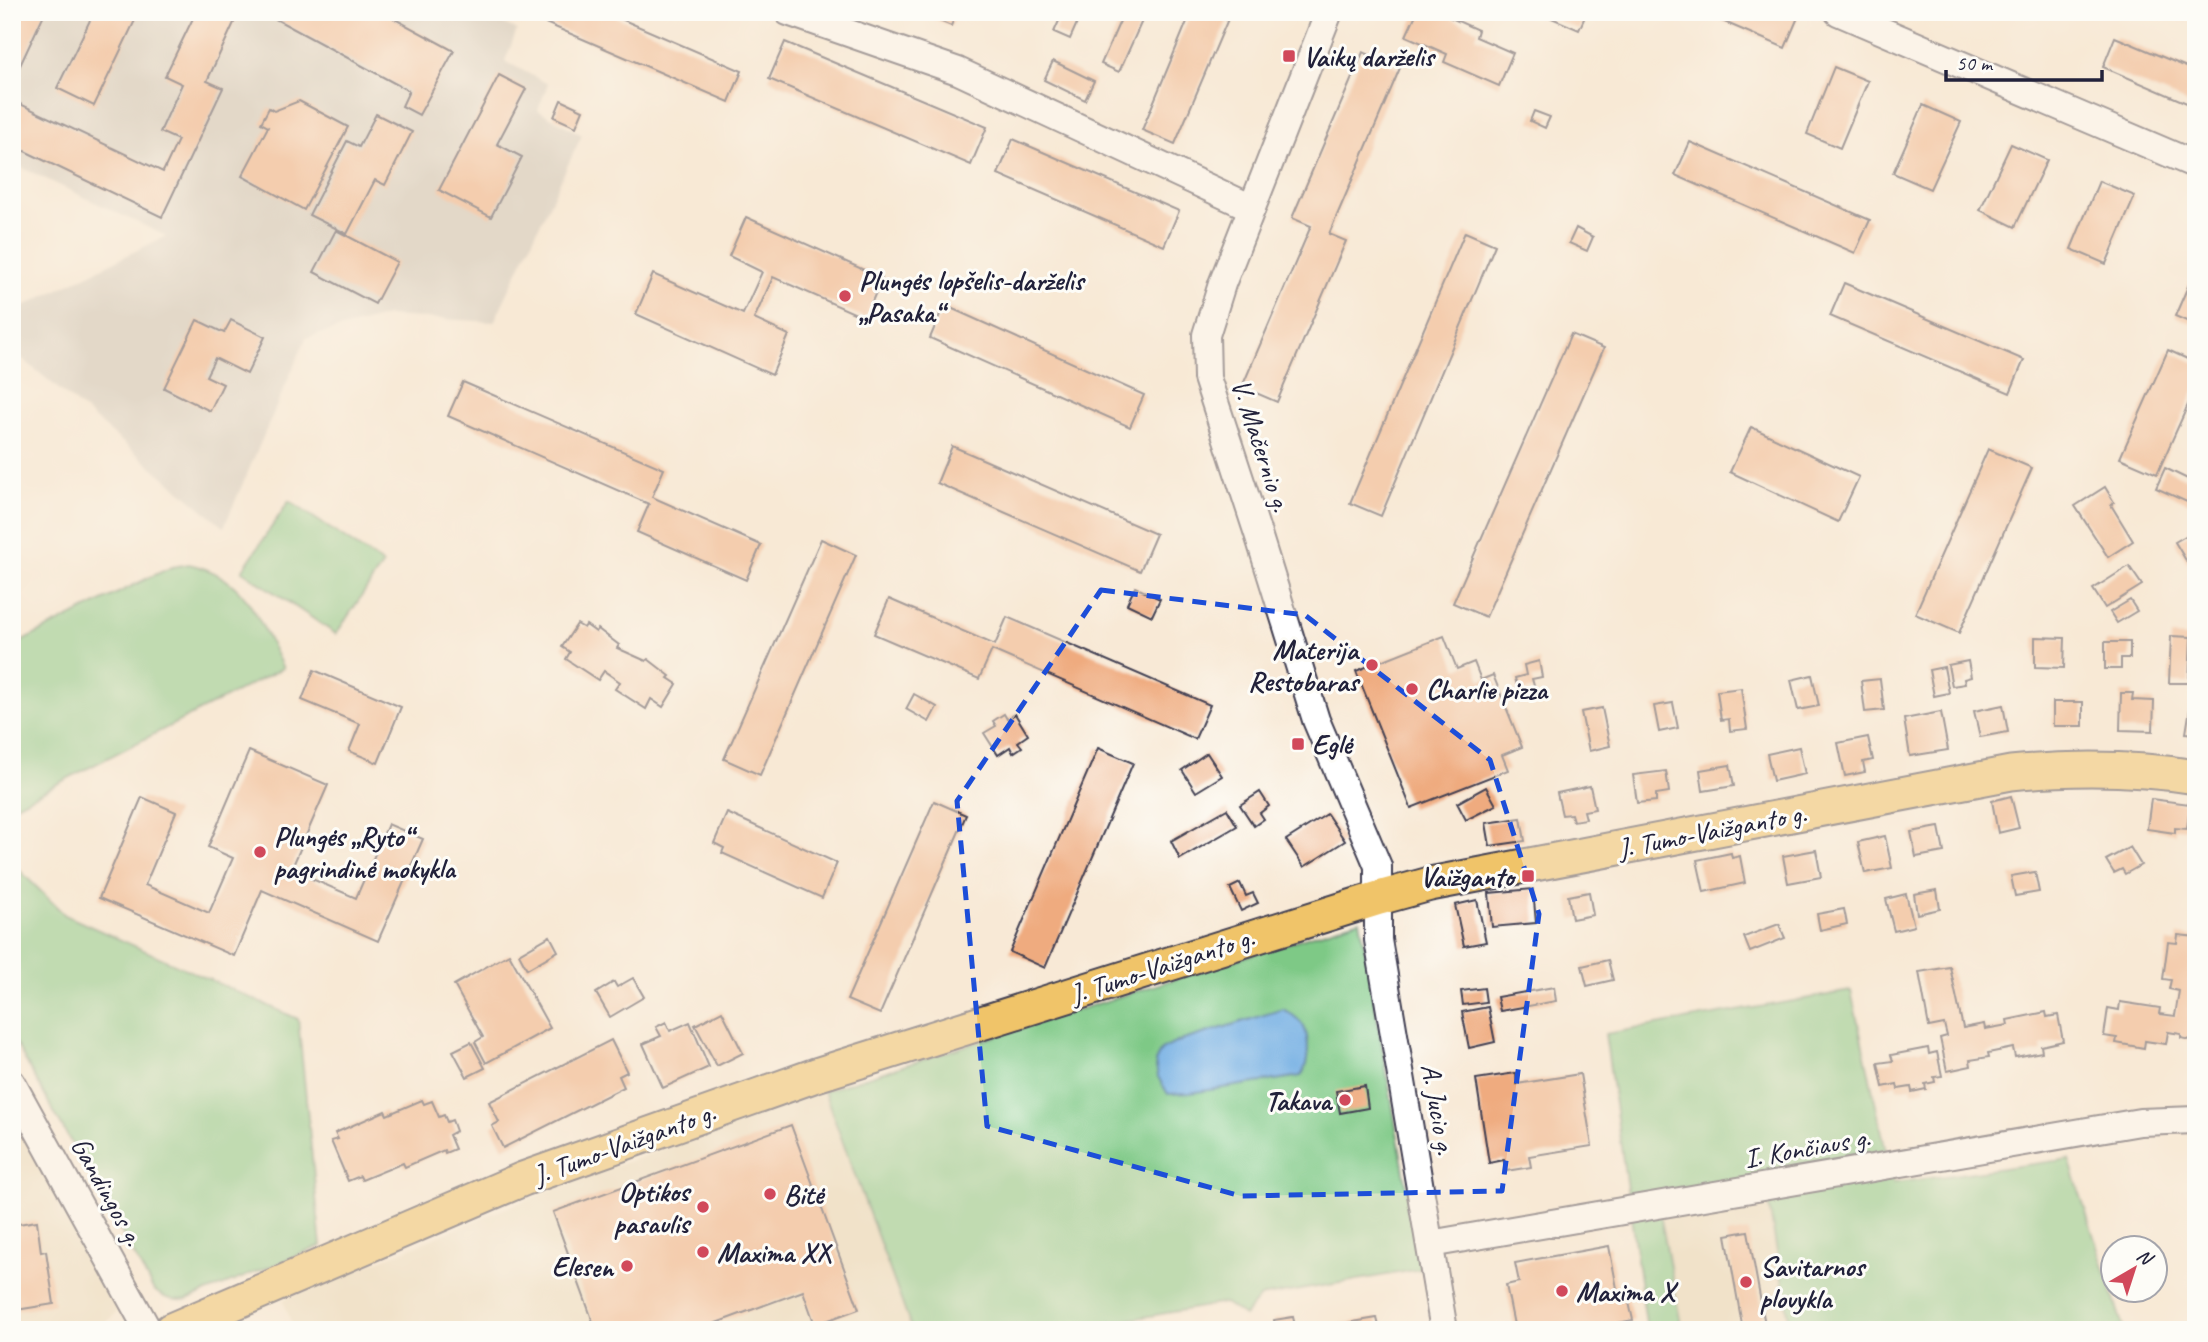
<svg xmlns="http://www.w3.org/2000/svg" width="2208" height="1342" font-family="Caveat,sans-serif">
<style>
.built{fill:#e8d9ba}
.industrial{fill:#c9c3b8}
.green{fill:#7ec986;stroke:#507660;stroke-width:2}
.water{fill:#72aee3;stroke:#4a688f;stroke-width:2}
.building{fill:#efab7f}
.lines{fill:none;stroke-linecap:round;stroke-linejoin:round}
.minor-casing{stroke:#424052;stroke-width:30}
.major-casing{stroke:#424052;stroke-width:37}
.minor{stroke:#fff;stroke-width:26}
.major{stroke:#f0c469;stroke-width:33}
.marked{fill:none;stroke:#1d4ed8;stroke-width:5;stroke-dasharray:14 9;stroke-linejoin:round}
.poi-dot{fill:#d1495b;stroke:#fdfcf7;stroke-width:2.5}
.labels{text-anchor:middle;stroke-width:6;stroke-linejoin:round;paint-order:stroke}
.poi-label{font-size:28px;font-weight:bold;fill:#22223b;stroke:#fdfcf7;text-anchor:start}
.street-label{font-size:28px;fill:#22223b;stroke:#fdfcf7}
</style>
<rect width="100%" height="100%" fill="#fdfcf7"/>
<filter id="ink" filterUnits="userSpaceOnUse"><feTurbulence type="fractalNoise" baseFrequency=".0143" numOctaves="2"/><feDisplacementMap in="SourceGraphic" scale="14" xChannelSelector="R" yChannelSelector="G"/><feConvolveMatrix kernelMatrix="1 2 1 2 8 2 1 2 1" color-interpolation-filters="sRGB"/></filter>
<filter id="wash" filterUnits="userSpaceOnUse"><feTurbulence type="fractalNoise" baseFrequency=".00686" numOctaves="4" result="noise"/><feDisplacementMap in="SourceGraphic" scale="28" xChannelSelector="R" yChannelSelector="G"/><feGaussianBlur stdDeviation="1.57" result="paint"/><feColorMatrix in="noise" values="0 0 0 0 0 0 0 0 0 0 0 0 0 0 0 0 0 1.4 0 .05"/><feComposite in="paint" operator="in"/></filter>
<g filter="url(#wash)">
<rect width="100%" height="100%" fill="#f8e9d6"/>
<g class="built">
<path d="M824 1091 912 1330H294L283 1300 560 1186Z"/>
<path d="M12 1109 116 1299V1312L100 1330H12Z"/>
<path d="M1766 1194 1791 1330H1682L1660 1214Z"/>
</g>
<path class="industrial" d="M12 12H482L517 30 505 61 548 84 538 110 582 135 494 322 387 316 306 338 224 527 12 350V312L166 236 12 163Z"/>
<g class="green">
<path d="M289 501 383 564 336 634 242 571Z"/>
<path d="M189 564C248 577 258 620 283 668L12 807V646L148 578 172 567Z"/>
<path d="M12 863 65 915 298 1019 321 1246 187 1300C172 1301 164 1299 153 1289L12 1037Z"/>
<path d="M1360 920 1421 1269 1260 1297 1244 1316 1225 1303 1068 1330H912L824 1091Z"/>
<path d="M1851 991 1893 1183 2069 1159 2124 1330H1791L1767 1195 1660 1214 1682 1330H1647L1605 1034Z"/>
</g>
<path class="water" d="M1283 1009C1291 1014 1300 1019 1304 1027 1310 1040 1309 1065 1301 1076L1190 1093 1168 1094 1158 1077 1155 1062 1161 1050 1177 1042Z"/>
<g id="blocks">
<g class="building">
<path d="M12 12H45L18 70 12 67Z"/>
<path d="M94 12H139L94 106 57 88Z"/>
<path d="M196 12H239L207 81 223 88 162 217 12 145V100L163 172 178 140 160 132 182 84 165 76Z"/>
<path d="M272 12H382L454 51 419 115 402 106 409 91 270 16Z"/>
<path d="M520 12H605L742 71 729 102Z"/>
<path d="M918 12H957L951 26Z"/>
<path d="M1063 12H1082L1070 39 1054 32Z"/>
<path d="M1124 12H1146L1119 72 1101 64Z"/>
<path d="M1191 12H1231L1175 144 1142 130Z"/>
<path d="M1417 12H1438L1478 30 1476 37 1513 53 1499 86 1444 62 1447 54 1406 36Z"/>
<path d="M1538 12H1587L1579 30Z"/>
<path d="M1701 12H1791L1799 15 1785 48Z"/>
<path d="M2115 37 2196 71V107L2103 67Z"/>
<path d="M785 42 987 127 971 165 769 79Z"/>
<path d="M1363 52 1400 68 1329 234 1346 241 1277 402 1242 387 1311 226 1292 218Z"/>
<path d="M1053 61 1094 81 1085 100 1044 80Z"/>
<path d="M1834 67 1868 81 1840 148 1807 134Z"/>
<path d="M499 75 526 89 497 144 522 157 491 217 439 190Z"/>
<path d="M561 100 583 110 576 127 554 117Z"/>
<path d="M299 101 348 127 304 210 242 176 268 127 261 123 269 108 274 111Z"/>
<path d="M1923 105 1961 122 1930 189 1893 173Z"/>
<path d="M1534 111 1550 117 1545 128 1530 121Z"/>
<path d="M376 114 412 132 385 185 375 180 347 234 309 215 347 141 359 147Z"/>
<path d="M1013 139 1179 211 1164 246 998 174Z"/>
<path d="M1690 142 1870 220 1855 253 1675 175Z"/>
<path d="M2011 144 2047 160 2015 227 1980 210Z"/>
<path d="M2099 181 2135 196 2106 264 2071 249Z"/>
<path d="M746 217 882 278 865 318 773 277 754 319 789 335 772 375 636 314 653 274 743 314 762 272 729 256Z"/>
<path d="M1576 228 1593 237 1587 251 1569 243Z"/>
<path d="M336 230 397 262 375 304 314 272Z"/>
<path d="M1465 232 1495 245 1381 516 1350 503Z"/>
<path d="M2196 268V312L2191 323 2175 316Z"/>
<path d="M1844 283 2024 360 2010 393 1830 316Z"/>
<path d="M944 305 1144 395 1130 427 930 338Z"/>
<path d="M197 320 224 333 231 320 265 337 247 374 215 358 206 376 223 384 210 411 164 388Z"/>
<path d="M1571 334 1604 348 1486 617 1453 603Z"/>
<path d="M2168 350 2196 363V387L2157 474 2120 458Z"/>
<path d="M463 382 664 469 652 497 761 545 746 580 637 532 649 504 448 416Z"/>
<path d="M1751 427 1859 477 1838 522 1730 472Z"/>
<path d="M952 446 1156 534 1140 571 937 483Z"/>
<path d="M1988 449 2032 468 1959 633 1915 614Z"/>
<path d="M2165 468 2196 483 2189 503 2156 488Z"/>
<path d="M2105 487 2114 502 2111 505 2133 541 2108 557 2075 506Z"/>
<path d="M2196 530V556L2187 562 2175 542Z"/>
<path d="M821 539 856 555 760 775 724 759Z"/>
<path d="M2129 566 2142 585 2105 608 2093 589Z"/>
<path d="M1135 587 1160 599 1152 616 1127 604Z"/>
<path d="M889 599 995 645 1007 617 1210 705 1195 739 992 650 979 679 874 634Z"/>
<path d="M2130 600 2137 611 2117 623 2110 612Z"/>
<path d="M577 624 584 628 586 625 596 632 598 629 619 645 617 648 646 661 648 659 670 676 668 678 677 684 663 707 651 699 646 709 615 689 620 682 604 671 598 680 566 659 570 652 562 647Z"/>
<path d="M1444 636 1457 669 1474 662 1481 680 1493 675 1522 747 1502 755 1508 770 1411 808 1356 671Z"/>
<path d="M2171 636 2191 637 2189 683H2169Z"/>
<path d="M2035 637 2065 638 2064 668 2035 667Z"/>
<path d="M2105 642H2130V658H2121V669H2105Z"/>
<path d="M1539 661 1542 677 1532 679 1535 689 1519 693 1515 678 1526 675 1524 665Z"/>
<path d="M1968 661 1971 677 1964 679 1965 684 1952 686 1948 665Z"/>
<path d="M1944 667 1949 693 1934 696 1929 670Z"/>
<path d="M314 670 401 707 378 763 349 751 360 724 302 700Z"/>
<path d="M1812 675 1819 706 1798 710 1791 680Z"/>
<path d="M1880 679 1884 710 1865 712 1861 681Z"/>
<path d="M1741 688 1747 729 1730 731 1729 719 1721 720 1717 691Z"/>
<path d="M2121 693H2133L2132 700 2154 701 2153 731 2120 730Z"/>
<path d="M914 694 937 707 929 722 906 709Z"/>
<path d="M2192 696H2196V734L2186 733Z"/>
<rect x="2053" y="702" width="30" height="24"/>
<path d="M1673 703 1678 728 1659 732 1654 706Z"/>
<path d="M2003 705 2008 732 1980 737 1974 711Z"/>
<path d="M1602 708 1610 746 1589 751 1581 712Z"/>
<path d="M1941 712 1948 750 1910 756 1904 719Z"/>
<path d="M1004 714 1007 719 1015 714 1028 735 1018 742 1022 747 1013 753 1010 747 998 755 984 733 996 726 993 721Z"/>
<path d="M1868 737 1873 760 1863 762 1865 772 1845 776 1838 743Z"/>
<path d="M1799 747 1805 774 1773 781 1767 754Z"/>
<path d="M1098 748 1133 763 1045 968 1010 952Z"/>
<path d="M249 751 328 785 291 870 356 898 388 824 423 839 378 941 262 890 234 956 99 898 142 797 176 812 145 885 209 913 233 858 208 847Z"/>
<path d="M1207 753 1222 776 1196 792 1182 770Z"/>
<path d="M1730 765 1734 786 1703 791 1700 770Z"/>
<path d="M1666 771 1669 792 1656 794V801L1637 803 1633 775Z"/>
<path d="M1590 786 1595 809 1584 811 1586 819 1573 821 1571 814 1562 815 1557 793Z"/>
<path d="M1486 787 1496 805 1466 820 1457 803Z"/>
<path d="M1260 792 1269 806 1260 813 1264 819 1254 826 1240 805Z"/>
<path d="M2011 796 2019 828 1998 833 1992 801Z"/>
<path d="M2151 799 2190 804 2187 829 2175 828V833L2147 829Z"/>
<path d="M934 801 966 815 880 1014 847 1000Z"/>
<path d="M1227 809 1237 826 1180 859 1171 841Z"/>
<path d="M727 813 837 863 822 898 722 853 724 848 714 843Z"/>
<path d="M1327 814 1345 841 1304 867 1286 840Z"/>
<path d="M1521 818 1525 841 1490 846 1486 823Z"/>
<path d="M1939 827 1944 852 1916 857 1911 832Z"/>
<path d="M1885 836 1892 868 1865 873 1858 842Z"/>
<path d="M2130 847 2141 865 2125 874 2122 869 2114 873 2106 860Z"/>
<path d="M1816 850 1821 877 1788 883 1783 856Z"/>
<path d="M1731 853 1732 858 1740 856 1745 883 1704 892 1697 860Z"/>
<path d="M2035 872 2039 892 2015 896 2011 876Z"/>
<path d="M1240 883 1246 896 1253 893 1258 903 1241 911 1230 888Z"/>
<path d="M1533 889 1536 923 1492 927 1489 893Z"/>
<path d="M1937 890 1940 909 1917 914 1914 894Z"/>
<path d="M1589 892 1593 915 1572 919 1568 896Z"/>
<path d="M1906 894 1914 926 1894 931 1886 899Z"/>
<path d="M1477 900 1486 942 1464 946 1455 905Z"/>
<path d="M1844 909 1847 924 1820 930 1817 914Z"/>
<path d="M1779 924 1785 938 1750 952 1744 937Z"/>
<path d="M2178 935 2196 937 2195 1041 2181 1038V1034L2168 1032 2166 1044 2145 1041 2144 1048 2116 1043 2117 1038 2104 1036 2108 1008 2119 1010 2120 1002 2160 1008 2159 1014 2175 1016 2179 991 2169 989 2171 980 2163 979 2168 942 2177 943Z"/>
<path d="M550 936 558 951 527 969 519 954Z"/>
<path d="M509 954 550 1028 486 1063 475 1042 483 1037 454 985Z"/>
<path d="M1608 960 1613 980 1587 986 1582 966Z"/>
<path d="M1950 967 1963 1028 1984 1024 1985 1029 2008 1025 2007 1020 2046 1012 2047 1017 2058 1015 2063 1041 2041 1046 2042 1052 2015 1057 2013 1048 1988 1053 1989 1057 1970 1060 1971 1066 1947 1071 1940 1038 1947 1036 1944 1024 1929 1027 1919 972Z"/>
<path d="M633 978 644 997 610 1017 596 993 614 982 617 987Z"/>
<path d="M1554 987 1556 1001 1500 1011 1497 997Z"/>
<path d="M1484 988 1486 1002 1463 1005 1461 991Z"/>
<path d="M1488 1007 1495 1042 1469 1048 1462 1012Z"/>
<path d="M722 1011 743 1053 717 1066 695 1025Z"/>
<path d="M666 1022 670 1031 690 1022 709 1067 663 1088 643 1044 661 1036 656 1027Z"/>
<path d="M611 1040 627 1072 619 1076 624 1087 503 1148 492 1126 499 1122 489 1102Z"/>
<path d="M471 1042 485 1068 467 1077 453 1051Z"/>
<path d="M1928 1048 1929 1054 1937 1052 1942 1076 1934 1077 1935 1082 1925 1084 1926 1089 1912 1092 1911 1087 1898 1089 1897 1084 1883 1087 1878 1063 1893 1061 1891 1055Z"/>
<path d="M1516 1073 1517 1084 1580 1074 1592 1146 1529 1156 1531 1167 1506 1171 1504 1160 1489 1163 1476 1079Z"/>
<path d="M1365 1086 1368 1108 1340 1113 1336 1091Z"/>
<path d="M422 1100 424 1104 432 1101 439 1117 444 1115 447 1122 452 1120 456 1131 449 1135 455 1149 445 1153 444 1150 405 1167 403 1163 362 1180 360 1176 348 1181 331 1141 338 1139 335 1133 385 1111 387 1115Z"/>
<path d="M791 1125 859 1309 815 1325 803 1291 697 1330H596L553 1212Z"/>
<path d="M37 1221 41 1252 46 1251 54 1304 16 1310 12 1285V1225Z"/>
<path d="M1748 1231 1766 1330H1743L1726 1235Z"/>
<path d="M1609 1246 1619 1299 1628 1298 1633 1320 1583 1330H1515L1506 1285 1519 1282 1515 1263Z"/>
<path d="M1293 1317 1296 1330H1275L1274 1320Z"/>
<path d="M1377 1318 1380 1330H1317V1328Z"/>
</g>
</g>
</g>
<g filter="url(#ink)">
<use href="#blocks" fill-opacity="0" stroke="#424052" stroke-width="2"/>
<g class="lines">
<g class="minor-casing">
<g id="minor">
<path d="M788 12 958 71 1252 208"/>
<path d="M1329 12 1222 284 1206 335 1207 378 1259 537 1316 720 1378 866V940L1444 1330"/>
<path d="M1838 12 2196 165"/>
<path d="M12 1083 148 1330"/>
<path d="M1430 1244 2140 1122 2196 1120"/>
</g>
</g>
<g class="major-casing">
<path id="major" d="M171 1330 523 1179 816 1075 1379 898 1430 884 2011 773C2074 767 2133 767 2196 777"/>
</g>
<use href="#minor" class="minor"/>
<use href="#major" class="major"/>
</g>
</g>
<path d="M0 0H2208V1342H0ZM1101 590 1305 615 1490 760 1539 914 1502 1191 1241 1196 987 1126 957 801Z" fill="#f8e9d6" fill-opacity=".55" fill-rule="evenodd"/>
<path class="marked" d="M1101 590 1305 615 1490 760 1539 914 1502 1191 1241 1196 987 1126 957 801Z"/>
<g class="poi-dot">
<rect x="1282" y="49" width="14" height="14" rx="3.5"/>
<circle cx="845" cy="296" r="7"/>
<circle cx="1372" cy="665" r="7"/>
<circle cx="1412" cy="689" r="7"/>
<rect x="1291" y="737" width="14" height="14" rx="3.5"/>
<circle cx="260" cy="852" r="7"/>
<rect x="1521" y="869" width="14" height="14" rx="3.5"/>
<circle cx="1345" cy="1100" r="7"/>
<circle cx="770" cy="1194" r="7"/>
<circle cx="703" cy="1207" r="7"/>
<circle cx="703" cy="1252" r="7"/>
<circle cx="627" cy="1266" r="7"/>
<circle cx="1746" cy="1282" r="7"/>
<circle cx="1562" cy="1291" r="7"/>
</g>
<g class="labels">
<g class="poi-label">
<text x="1303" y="66">Vaikų darželis</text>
<text x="859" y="290">Plungės lopšelis-darželis<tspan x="859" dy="32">„Pasaka“</tspan></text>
<text x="1358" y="659" text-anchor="end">Materija<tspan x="1358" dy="32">Restobaras</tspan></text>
<text x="1426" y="699">Charlie pizza</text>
<text x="1312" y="754">Eglė</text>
<text x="274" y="846">Plungės „Ryto“<tspan x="274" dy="32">pagrindinė mokykla</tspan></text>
<text x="1514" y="886" text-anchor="end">Vaižganto</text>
<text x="1331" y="1110" text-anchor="end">Takava</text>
<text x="689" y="1201" text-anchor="end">Optikos<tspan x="689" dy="32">pasaulis</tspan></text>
<text x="784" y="1204">Bitė</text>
<text x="717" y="1262">Maxima XX</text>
<text x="613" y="1276" text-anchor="end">Elesen</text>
<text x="1760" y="1276">Savitarnos<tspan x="1760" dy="32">plovykla</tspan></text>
<text x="1576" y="1301">Maxima X</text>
</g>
<g class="street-label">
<text transform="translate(1262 445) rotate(72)" y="10">V. Mačernio g.</text>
<text transform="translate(1712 830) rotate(-11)" y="10">J. Tumo-Vaižganto g.</text>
<text transform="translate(1162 965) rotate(-18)" y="10">J. Tumo-Vaižganto g.</text>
<text transform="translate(1439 1109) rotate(80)" y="10">A. Jucio g.</text>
<text transform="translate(624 1143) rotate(-20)" y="10">J. Tumo-Vaižganto g.</text>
<text transform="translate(1807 1147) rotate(-10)" y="10">I. Končiaus g.</text>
<text transform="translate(108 1191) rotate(61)" y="10">Gandingos g.</text>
</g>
</g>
<rect width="2208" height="1342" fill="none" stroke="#fdfcf7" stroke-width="42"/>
<g transform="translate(2134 1269) rotate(39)"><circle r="33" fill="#fdfcf7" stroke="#a5a5ac" stroke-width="2"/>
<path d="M0-5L12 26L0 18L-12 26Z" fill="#d1495b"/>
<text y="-10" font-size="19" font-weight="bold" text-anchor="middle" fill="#22223b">N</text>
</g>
<path d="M1946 70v10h156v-10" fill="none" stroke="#22223b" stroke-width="3.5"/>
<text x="1956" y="70" font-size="21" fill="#22223b" stroke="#fdfcf7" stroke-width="5" paint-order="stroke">50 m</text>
</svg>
